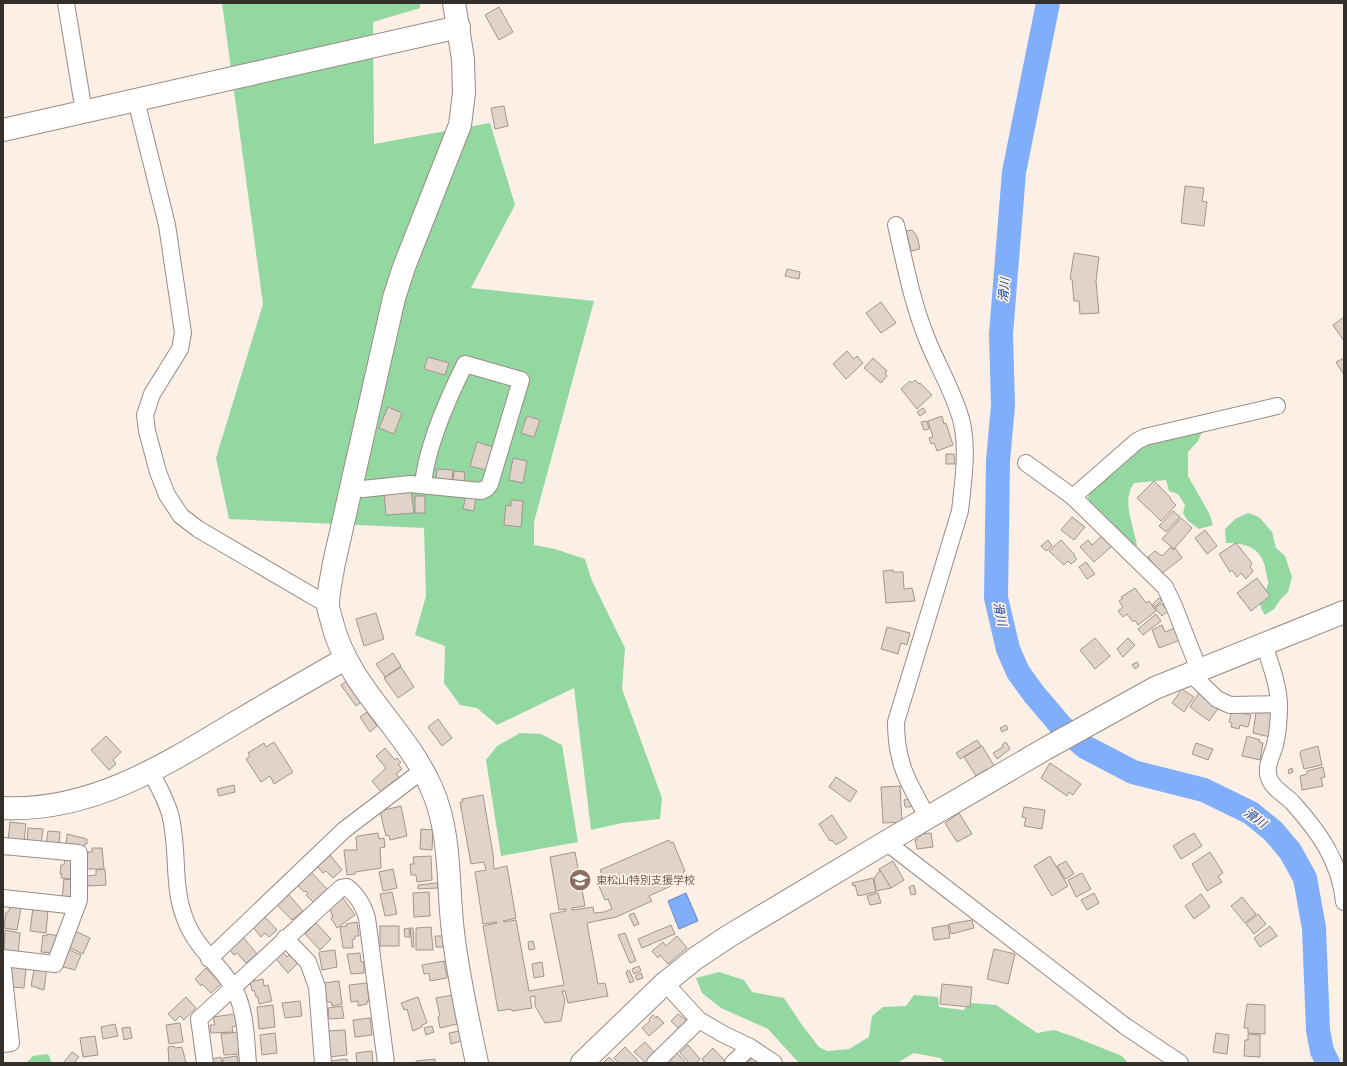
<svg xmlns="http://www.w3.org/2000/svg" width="1347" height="1066" font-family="Commissioner,'Noto Sans JP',sans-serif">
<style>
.green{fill:#93d7a1}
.water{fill:#81aefa;stroke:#6a88bc}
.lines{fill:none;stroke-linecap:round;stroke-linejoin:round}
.river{stroke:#81aefa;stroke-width:24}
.building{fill:#e0d3ca;stroke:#a2958d}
.street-casing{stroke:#988c84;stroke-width:18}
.secondary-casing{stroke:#988c84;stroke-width:24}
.street{stroke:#fff;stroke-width:16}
.secondary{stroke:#fff;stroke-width:22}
.labels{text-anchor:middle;stroke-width:3.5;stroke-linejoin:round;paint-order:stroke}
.education-label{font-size:11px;fill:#785e54;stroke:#fcefe6;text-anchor:start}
.water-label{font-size:12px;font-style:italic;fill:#0f4298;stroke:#fcefe6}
</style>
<rect width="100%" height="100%" fill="#fcefe6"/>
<g class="green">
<path d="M222 3H420V8L373 22 374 144 490 123 515 205 471 288 594 301 534 522V545L555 549 585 559 592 581 625 648 622 689 662 798 660 819 622 823 591 830 574 688 497 725 477 708 460 705 444 683 445 646 415 635 426 596 424 528 229 519 216 458 263 304Z"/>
<path d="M1195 430 1202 432 1198 441 1188 452V476L1209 513 1213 525 1199 529 1188 521 1183 513 1185 505 1178 494 1169 491 1166 480 1134 483C1121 501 1134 526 1137 546L1132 549 1122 538 1112 523 1101 517 1088 502 1089 489 1138 447Z"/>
<path d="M1248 513 1259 517 1272 532 1276 548 1285 556 1292 577 1288 592 1280 600 1274 609 1265 615C1254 600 1265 597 1268 584 1269 580 1266 576 1266 572 1263 548 1247 543 1226 543L1225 529 1235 519Z"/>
<path d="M520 733 541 734 562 745 578 842 501 856 486 760 497 746Z"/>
<path d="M719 972 744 980 752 992 784 998 802 1025 819 1047 827 1051 849 1049 869 1037 872 1016 883 1007 906 1006 914 995 938 997 939 1007 963 1010 972 1003 996 1005 1037 1033 1054 1030 1072 1036 1122 1056 1128 1063H993L991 1062 990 1063H946L940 1058 914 1053 897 1063H799L768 1029 721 1008 702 993 696 978Z"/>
<path d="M48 1054 52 1063H26L33 1056Z"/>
</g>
<path class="water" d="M686 893 698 921 679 929 668 901Z"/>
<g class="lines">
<path class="river" d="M1048 3 1014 172 1001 334 1003 405 998 461 996 598 1008 649 1018 672 1034 694 1062 727 1085 747 1133 772 1204 790 1251 813 1273 831 1290 851 1305 878 1314 928 1318 1030 1322 1051 1328 1063"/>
</g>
<g class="building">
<path d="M499 7 513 32 499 40 485 15Z"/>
<path d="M504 106 508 126 495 129 491 108Z"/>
<path d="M1185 186 1204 188 1202 201 1207 202 1204 226 1181 223Z"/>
<path d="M912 230 917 236 920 249 911 251 906 231Z"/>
<path d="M1074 253 1099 257 1096 281 1099 313 1080 314 1079 301H1074L1072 279H1070Z"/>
<path d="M787 269 800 272 799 279 785 276Z"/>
<path d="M881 302 896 323 881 333 866 313Z"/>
<path d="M1344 317V341L1333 325Z"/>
<path d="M847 351 854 359 857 356 863 363 846 379 833 364Z"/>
<path d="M428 357 449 363 445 375 424 369Z"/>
<path d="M873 358 887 371 885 373 887 376 881 383 864 368Z"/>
<path d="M1344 358V375L1336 362Z"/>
<path d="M915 380 919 384 920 383 932 395 917 409 901 389 910 381 912 383Z"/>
<path d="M388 407 402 413 394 434 379 428Z"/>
<path d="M923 408 926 412 920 416 917 412Z"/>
<path d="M527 416 540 420 534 437 521 433Z"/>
<path d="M942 416 944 424 946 423 953 445 937 451 934 443 931 444 929 438 933 437 928 421Z"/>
<path d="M927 421 929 429 924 430 921 422Z"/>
<path d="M477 442 493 447 486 470 470 466Z"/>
<path d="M946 454H954L955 464H946Z"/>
<path d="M513 458 527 461 523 483 509 480Z"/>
<path d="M437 469 453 470 452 480 436 479Z"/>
<path d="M454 471 465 472 464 482 453 481Z"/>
<path d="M1154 481 1171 498 1170 499 1176 505 1161 521 1137 498Z"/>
<path d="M411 490 414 513 386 515 384 493Z"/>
<path d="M466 495 476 497 474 511 463 509Z"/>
<rect x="415" y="496" width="10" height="17"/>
<path d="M511 500 523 501 521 527 504 525 506 505 511 506Z"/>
<path d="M1173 511 1180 517 1166 532 1159 526Z"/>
<path d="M1072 517 1085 527 1074 540 1061 530Z"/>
<path d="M1181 518 1192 528 1174 549 1162 539Z"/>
<path d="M1205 530 1217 546 1207 554 1195 538Z"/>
<path d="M1102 536 1112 546 1094 562 1080 547 1088 540 1092 545Z"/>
<path d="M1048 540 1052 546 1046 551 1041 546Z"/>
<path d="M1061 540 1075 555 1074 556 1077 559 1071 564 1068 561 1064 565 1049 551Z"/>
<path d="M1236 543 1252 563 1250 567 1253 571 1246 579 1241 573 1237 577 1232 570 1230 572 1219 554Z"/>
<path d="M1171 547 1173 550 1175 548 1182 558 1161 574 1148 557 1155 551 1162 556Z"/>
<path d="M1086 562 1095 574 1087 579 1079 567Z"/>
<path d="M893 570V572H903L904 589 912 588 915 601 886 603 883 571Z"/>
<path d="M1257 578 1270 596 1251 611 1237 593Z"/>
<path d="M1135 588 1146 603 1149 601 1156 611 1138 625 1135 620 1133 622 1127 614 1123 617 1118 611 1123 607 1119 601 1123 598 1121 597Z"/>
<path d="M1159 598 1162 600 1155 607 1152 605Z"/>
<path d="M1161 603 1168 611 1162 616 1155 608Z"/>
<path d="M376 613 384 639 364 646 356 619Z"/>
<path d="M1156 614 1161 621 1143 635 1138 629Z"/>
<path d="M1162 625 1165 632 1175 628 1180 640 1159 648 1152 630Z"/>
<path d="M887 627 910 633 907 645 901 643 898 654 881 649Z"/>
<path d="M1095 638 1110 656 1095 669 1080 650Z"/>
<path d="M1128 638 1135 645 1123 657 1117 649Z"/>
<path d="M393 653 401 666 385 677 376 664Z"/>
<path d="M1137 662 1139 666 1135 669 1132 665Z"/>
<path d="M401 667 414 687 398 698 384 678Z"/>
<path d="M348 680 363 701 356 706 341 685Z"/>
<path d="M1182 689 1194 697 1184 712 1172 703Z"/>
<path d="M1199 693 1219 707 1209 721 1190 707Z"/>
<path d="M1232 711 1251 715 1248 727 1240 725 1239 729 1231 727 1232 723 1229 722Z"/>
<path d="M1263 711 1273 713 1270 737 1253 733 1256 712 1263 713Z"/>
<path d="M367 712 377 726 370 732 360 717Z"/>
<path d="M438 719 452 738 442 746 428 727Z"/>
<path d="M1006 725 1008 729 1002 732 1000 728Z"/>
<path d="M106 736 121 752 113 760 116 764 109 770 91 750Z"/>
<path d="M1247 736 1260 740 1259 742 1263 743 1260 760 1242 756Z"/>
<path d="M977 740 981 746 960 759 956 753Z"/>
<path d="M274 742 293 772 274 784 270 776 261 782 246 759 250 756 248 753 264 743 266 747Z"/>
<path d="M1006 742 1010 749 997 759 993 753 1003 747 1002 745Z"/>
<path d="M1196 743 1213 749 1208 760 1192 754Z"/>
<path d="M982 746 995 767 989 771 987 769 976 776 964 757Z"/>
<path d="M1318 746 1322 765 1304 769 1300 754 1301 751Z"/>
<path d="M385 748 395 760 397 758 401 762 398 764 402 769 396 774 399 777 381 792 372 781 386 768 376 756Z"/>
<path d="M1050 763 1081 784 1073 795 1069 792 1067 796 1041 778Z"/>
<path d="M1323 767 1325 777 1321 778 1323 786 1302 790 1300 776 1307 774V771Z"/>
<path d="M1292 768 1293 772 1289 774 1288 770Z"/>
<path d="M836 777 857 791 850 802 829 787Z"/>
<path d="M234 785 235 792 219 796 217 789Z"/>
<path d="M900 786 902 822 883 823 881 787Z"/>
<path d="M483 795 494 860H493L494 869 507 866 516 918 503 921 504 922 516 920 529 991 564 985 550 914 566 911V909L559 910 550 857 575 852 585 906 572 908V910L593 907 594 913 604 912 612 909 608 899 605 900 598 884 605 882 600 870 669 840 671 843 673 842 685 871 683 872 686 879 649 896 652 901 616 917 587 923 598 984 605 983 608 996 568 1003 565 991H562L565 1000 561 1021 545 1023 535 1006V996L530 997 532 1008 512 1011 511 1009 498 1011 483 926 497 923V922L483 924 475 872 486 870 484 862 471 864 460 802H463L462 799Z"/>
<path d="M910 799 911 807H905L904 800Z"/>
<path d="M401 806 407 836 390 840 389 835 386 836 380 811Z"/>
<path d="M1024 807 1045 810 1042 829 1024 826 1026 818 1022 817Z"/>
<path d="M959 813 972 834 957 842 945 823Z"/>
<path d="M832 815 847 838 836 845 832 840 830 841 819 824Z"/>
<path d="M10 822 26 824 24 843 8 841Z"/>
<path d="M28 828 43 829 41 845 27 843Z"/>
<path d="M421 829 433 830 432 850 420 849Z"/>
<path d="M48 831 60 832 59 846 46 844Z"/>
<path d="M378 833 379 839 384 838 385 847 380 848 381 868 355 872V874L347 875 344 850H357L356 837 358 836Z"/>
<path d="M931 833 933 847 917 849 915 840H917V837L921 836V834Z"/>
<path d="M1194 833 1202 846 1181 859 1173 846Z"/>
<path d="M67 834 87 839V844H85L84 848H66Z"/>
<path d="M92 848H102L104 869H86L88 852H92Z"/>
<path d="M1210 852 1223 873 1218 876 1222 882 1207 891 1192 864Z"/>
<path d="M330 855 342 870 333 878 326 871 323 873 317 866Z"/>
<path d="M431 856 432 880 417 882 416 875H411L410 864H414L413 857Z"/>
<path d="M1050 856 1068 886 1052 896 1034 866Z"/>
<path d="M65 858H72V879L61 878 62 874H60L61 865H64Z"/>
<path d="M893 861 904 880 891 888 879 869Z"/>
<path d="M1066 861 1074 874 1065 879 1057 866Z"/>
<path d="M105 869 106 885 88 886 87 876 96 875V870Z"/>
<path d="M393 869 397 888 383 891 379 872Z"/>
<path d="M880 870 891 888 876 891 874 878Z"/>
<path d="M311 872 327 889 313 902 306 895 308 893 306 891 304 892 297 885Z"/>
<path d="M1082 873 1091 889 1076 897 1068 880Z"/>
<path d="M873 878 876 892 858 896 855 885 853 886 852 883Z"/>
<path d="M64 879 75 880 74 901 62 899Z"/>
<path d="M437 883 438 888 418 889V885Z"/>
<path d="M914 885 916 894 911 895 909 887Z"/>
<path d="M392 892 397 914 385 916 380 894Z"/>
<path d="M429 892 430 916 414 917 413 893Z"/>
<path d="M878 893 881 903 870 905 867 896Z"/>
<path d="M1094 893 1099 903 1087 910 1081 900Z"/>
<path d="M288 894 303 911 292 920 276 904Z"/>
<path d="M1201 894 1210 907 1194 919 1185 906Z"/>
<path d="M1242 897 1256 914 1245 923 1231 906Z"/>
<path d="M343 898 355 915 337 928 331 918 333 917 329 907Z"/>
<path d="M10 906 21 908 17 930 4 928 6 912H9Z"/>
<path d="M33 907 48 910 46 933 30 931Z"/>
<path d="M634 913 639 924 634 926 629 915Z"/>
<path d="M1258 914 1266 924 1254 934 1246 924Z"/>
<path d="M264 916 277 930 269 937 265 933 261 937 252 926Z"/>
<path d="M972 920 974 928 951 934 949 924Z"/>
<path d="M357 922 359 936H355V939L352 940 353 948H343L340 927 347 926 346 924Z"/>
<path d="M316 923 331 939 320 950 305 934Z"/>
<path d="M671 925 675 934 642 948 638 939Z"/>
<path d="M948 925 950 938 934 940 932 928Z"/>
<rect x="380" y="926" width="19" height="20"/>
<path d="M1270 926 1277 936 1260 947 1254 938Z"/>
<path d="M431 927 433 950H416V928Z"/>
<path d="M409 928 410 937H405L404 929Z"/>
<path d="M410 928H413L414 947H412Z"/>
<path d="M5 930 20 933 18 956 4 952Z"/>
<path d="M73 930 90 938 83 954 66 946Z"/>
<path d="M625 933 636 961 630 963 618 935Z"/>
<path d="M47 934 55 935 57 937 54 953 41 952 43 935 47 936Z"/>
<path d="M242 936 257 954 246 963 237 953 234 955 228 948Z"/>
<path d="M435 936H443V947H436Z"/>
<path d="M677 936 687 948 668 964 660 955 658 958 652 951 663 942 666 946Z"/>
<path d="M533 941 535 949 529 950 528 942Z"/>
<path d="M65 948 81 955 75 970 60 966Z"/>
<path d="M994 949 1015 954 1008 984 987 979Z"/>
<path d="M335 950 337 967 322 970 319 952Z"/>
<path d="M282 951 287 957 290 954 298 963 288 973 275 958Z"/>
<path d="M360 953 361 962H364V973L351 974 347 954Z"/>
<path d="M444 961 447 978 430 981 429 973 424 974 422 965Z"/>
<path d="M542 962 544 976 534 978 532 964Z"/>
<path d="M35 965 47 967 44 990 31 986Z"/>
<path d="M12 966 22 967V969H26L24 988 10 987Z"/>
<path d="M639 966 641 971 634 974 632 969Z"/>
<path d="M206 968 221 984 211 993 202 984 201 986 195 979Z"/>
<path d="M629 970 634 981 630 983 626 972Z"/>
<path d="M641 973 643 978 637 980 635 976Z"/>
<path d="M263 979 264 986 268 985 272 1001 259 1004 258 997H256L254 990 252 991 250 982Z"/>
<path d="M339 981 342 1004 332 1006 331 1002H328L326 1000 324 983Z"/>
<path d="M367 983 369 1001H367V1004L358 1006V1001L351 1002 349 985Z"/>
<path d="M942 984 972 987 970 1007 940 1004Z"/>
<path d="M453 995 458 1018 456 1019 457 1024 440 1028 438 1017 440 1016 436 998Z"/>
<path d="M186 997 196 1008 184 1020 180 1016 175 1021 168 1014Z"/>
<path d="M418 997 427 1023 422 1025V1027L413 1031 407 1009 404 1010 401 1003Z"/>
<path d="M300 1001 302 1016 285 1018 282 1003Z"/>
<path d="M1247 1004 1265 1005V1034L1248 1033V1028H1244Z"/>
<path d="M273 1005 275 1027 259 1029 257 1007Z"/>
<path d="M342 1006 344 1018 329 1019 328 1008Z"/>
<path d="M235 1014 236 1026 232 1027 233 1032 211 1033 210 1025H215L213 1017Z"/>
<path d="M678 1014 690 1023 680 1030 671 1021Z"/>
<path d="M653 1015 656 1018 657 1016 664 1023 649 1036 642 1028 650 1021 649 1019Z"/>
<path d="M370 1018 372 1035 355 1037 353 1020Z"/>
<path d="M180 1023 183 1042 169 1044 166 1025Z"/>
<path d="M115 1024 118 1036 103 1039 101 1027Z"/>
<path d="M432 1026 434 1032 426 1035 424 1028Z"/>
<path d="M130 1027 132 1038 124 1040 122 1028Z"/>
<path d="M345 1030 347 1055 329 1057 327 1031Z"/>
<path d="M459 1031 461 1041 451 1044 449 1033Z"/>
<path d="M238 1032 240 1054 224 1055 221 1034Z"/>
<path d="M275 1033 277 1053 262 1055 260 1035Z"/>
<path d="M1216 1033 1229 1035 1227 1054 1213 1052Z"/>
<path d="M1248 1034 1260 1035V1057L1244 1056 1245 1040H1248Z"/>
<path d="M95 1036 98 1055 83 1057 80 1038Z"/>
<path d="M645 1042 656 1054 646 1063 634 1052Z"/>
<path d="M688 1045 700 1059 696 1063H689L680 1053Z"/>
<path d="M174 1046 175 1048 182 1047 186 1063H169L168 1047Z"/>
<path d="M625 1047 639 1062 638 1063H618L614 1058Z"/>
<path d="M713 1048 725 1061 723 1063H705L702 1059Z"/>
<path d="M372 1051 373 1063H357L356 1053Z"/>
<path d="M72 1052 79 1057 74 1063H63Z"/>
<path d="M677 1053 686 1063H673L670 1059Z"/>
<path d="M237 1056 238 1063H223V1058Z"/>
<path d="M221 1057 222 1063H211V1059Z"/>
<path d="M609 1057 615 1063H603Z"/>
<path d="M754 1058 758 1063 747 1062 751 1059Z"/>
<path d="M347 1059 348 1063H330V1061Z"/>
<path d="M435 1059V1063H416V1061Z"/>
</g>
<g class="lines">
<g class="street-casing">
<g id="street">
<path d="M66 3 84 112"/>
<path d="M136 100 167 225 183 333 180 349 152 394 145 415 147 431 158 472 167 495 181 516 198 529 328 605"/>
<path d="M896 225C905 264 912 302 927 339 938 367 955 394 962 423 968 451 963 483 960 511L896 722C896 764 908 782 928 818"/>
<path d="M1026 463 1073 497 1165 587 1174 606 1199 670"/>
<path d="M352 488 363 489 410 484 481 491 487 488 490 484 521 380 465 364C448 398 427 447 423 484"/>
<path d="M1073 497 1137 441 1145 437 1277 406"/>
<path d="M1264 644C1270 663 1279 686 1279 706 1279 719 1278 732 1275 745 1272 756 1265 766 1269 778 1273 789 1284 794 1292 802 1319 832 1340 861 1344 902"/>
<path d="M1190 673 1217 699 1230 705 1279 704"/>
<path d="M151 772C158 786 166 799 170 814 179 847 172 884 184 916 195 950 225 967 238 997 246 1018 246 1041 248 1063"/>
<path d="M886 842 1125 1026 1180 1063"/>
<path d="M3 846 79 853V900L55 964 3 958"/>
<path d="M3 898 77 906"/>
<path d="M285 938 308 962 317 987 323 1063"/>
<path d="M209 959 344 830 423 770"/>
<path d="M3 968 11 1043 3 1044"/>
<path d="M665 983 699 1020 723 1034 750 1047 774 1063"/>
<path d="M205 1063 199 1019 341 888 347 887C358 896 363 905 367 918L386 1063"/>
<path d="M655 1063 699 1020"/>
<path d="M733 1063 750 1047"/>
</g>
</g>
<g class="secondary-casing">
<g id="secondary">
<path d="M454 3 463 59 464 93 460 125 404 267 394 298 334 563C332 576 328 591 328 605 328 610 331 617 332 622 348 687 405 728 431 787 452 833 447 884 453 932 458 976 468 1020 477 1063"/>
<path d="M3 130 459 27"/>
<path d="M3 808C89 812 162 767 233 724 270 702 308 680 345 659"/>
<path d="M582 1063 665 983 696 958 729 936 886 842 1045 749 1155 688 1344 612"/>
</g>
</g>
<use href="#street" class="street"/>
<use href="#secondary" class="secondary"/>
</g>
<defs>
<g id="school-disc" transform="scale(1.15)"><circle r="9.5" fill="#8d6e63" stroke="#fcefe6"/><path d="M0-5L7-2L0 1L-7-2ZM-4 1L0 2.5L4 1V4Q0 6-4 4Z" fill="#fff"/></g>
</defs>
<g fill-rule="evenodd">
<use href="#school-disc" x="580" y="880"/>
</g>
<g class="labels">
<g class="education-label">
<text x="596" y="884">東松山特別支援学校</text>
</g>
<g class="water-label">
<text transform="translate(1004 290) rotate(-85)" y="4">滑川</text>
<text transform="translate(1000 614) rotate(78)" y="4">滑川</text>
<text transform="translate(1255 818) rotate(35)" y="4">滑川</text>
</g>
</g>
<rect width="1347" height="1066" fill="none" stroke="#342f2b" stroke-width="8"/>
</svg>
